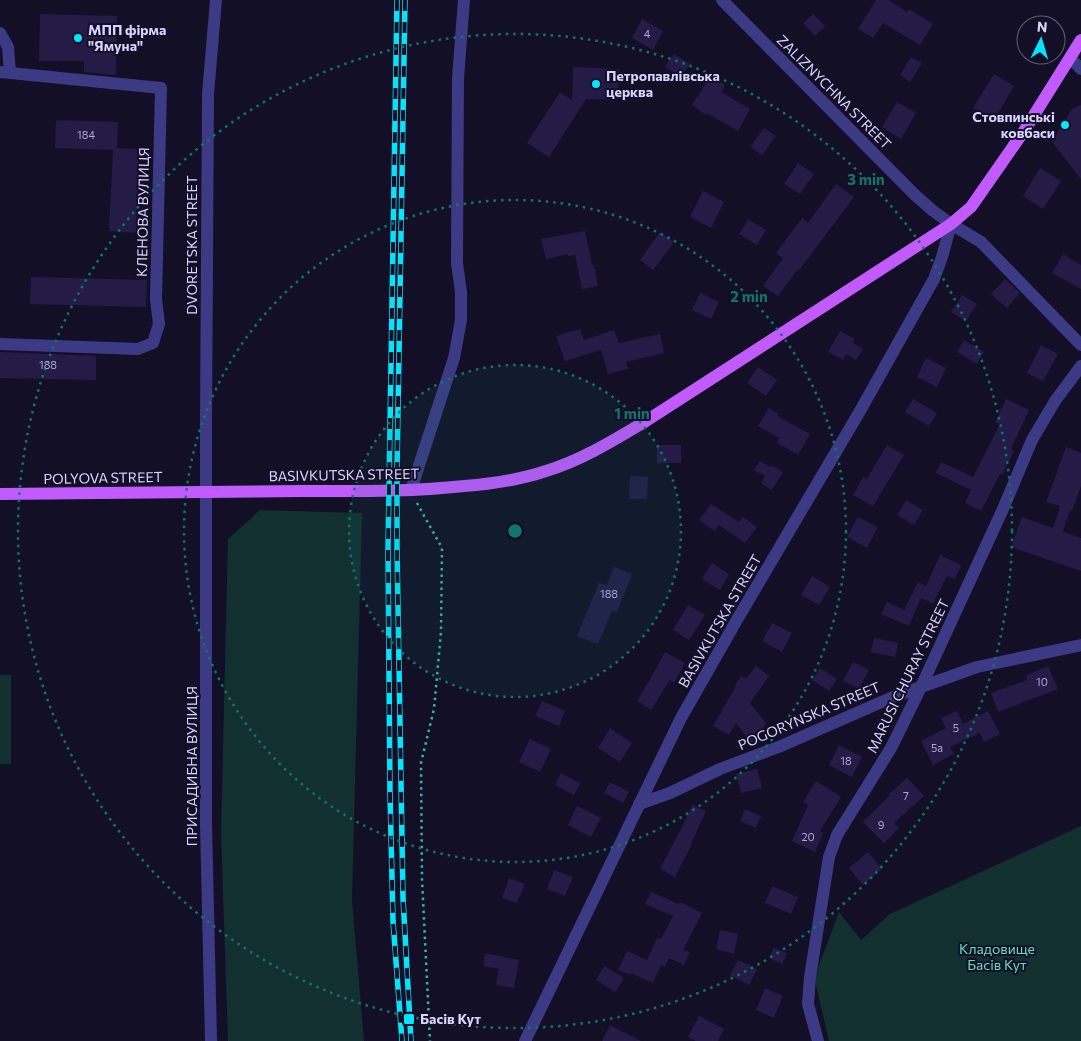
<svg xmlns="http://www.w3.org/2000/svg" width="1081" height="1041" font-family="Commissioner,sans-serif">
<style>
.green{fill:#12302f}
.building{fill:#241b47}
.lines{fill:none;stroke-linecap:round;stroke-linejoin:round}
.path{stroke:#2fb8b0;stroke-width:2.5;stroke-dasharray:2.5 4;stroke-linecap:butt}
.minor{stroke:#3d3a85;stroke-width:12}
.major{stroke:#c25bff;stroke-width:12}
.rail-casing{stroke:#00e5ff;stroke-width:5.5}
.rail{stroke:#130f26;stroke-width:4;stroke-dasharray:11;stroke-linecap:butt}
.ring{fill:none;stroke:#0f766e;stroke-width:2.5;stroke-dasharray:2.5 5}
.poi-dot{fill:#00e5ff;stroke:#130f26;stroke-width:2}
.labels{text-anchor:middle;stroke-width:4;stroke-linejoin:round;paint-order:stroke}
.number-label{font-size:11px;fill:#aca6d1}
.poi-label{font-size:14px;font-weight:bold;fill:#d9d4ff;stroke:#130f26;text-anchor:start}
.street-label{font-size:14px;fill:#d9d4ff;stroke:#130f26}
.park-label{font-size:14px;fill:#5fe0c0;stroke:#130f26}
.centre{fill:#0f766e;stroke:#130f26;stroke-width:2.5}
.ring-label{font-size:15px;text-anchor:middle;font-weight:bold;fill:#0f766e;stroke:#130f26;stroke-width:4;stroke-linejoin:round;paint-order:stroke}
</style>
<rect width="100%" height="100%" fill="#130f26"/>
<g class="green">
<path d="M260 510 362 513 352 900 364 1041H228L221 832 228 539Z"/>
<rect x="0" y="675" width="11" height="89"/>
<path d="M1081 826V1041H829L815 981 819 965 839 912 861 940 890 914Z"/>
</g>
<g class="building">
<path d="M876 0H888L907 12 909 9 933 24 920 45 883 23 873 38 858 29Z"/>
<path d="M40 14 117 16 116 75 84 72V61H39Z"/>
<path d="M813 14 825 26 815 36 803 23Z"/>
<path d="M642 19 663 31 653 50 632 38Z"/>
<path d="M674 54 690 64 681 77 665 67Z"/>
<path d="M911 57 922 63 910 82 900 75Z"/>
<path d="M573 67 619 69 618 100 586 99 549 157 527 143 560 92 572 100Z"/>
<path d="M994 74 1014 86 994 120 973 108Z"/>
<path d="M711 75 725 85 721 92 750 109 738 131 707 113 706 115 692 105Z"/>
<path d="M897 102 916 113 901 139 882 127Z"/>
<path d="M1081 105V179L1052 142 1072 109Z"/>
<path d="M56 120 118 122 117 148 139 149 136 233 109 231 113 150 55 148Z"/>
<path d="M764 128 776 136 762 155 750 147Z"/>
<path d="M798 163 814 174 800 194 784 184Z"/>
<path d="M1040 168 1061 181 1043 209 1023 196Z"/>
<path d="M836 184 854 197 799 270 798 269 778 296 763 286 783 258 776 253 802 218 808 223Z"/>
<path d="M703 191 724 202 711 228 690 217Z"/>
<path d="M748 219 766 230 757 245 739 234Z"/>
<path d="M585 231 592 265H594L598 286 582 289 575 255 568 256V254L546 259 541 239Z"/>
<path d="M660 232 674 242 653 270 640 260Z"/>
<path d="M1063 254 1081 265V289L1052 273Z"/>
<path d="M31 277 147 280 146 307 30 304Z"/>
<path d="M1005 279 1020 293 1007 308 991 294Z"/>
<path d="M700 293 719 302 711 319 692 310Z"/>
<path d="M962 295 977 304 966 321 951 312Z"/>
<path d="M580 329 584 340 614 330 619 343 660 334 664 353 626 362 628 369 608 374 601 350 565 361 556 336Z"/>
<path d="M840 331 855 339 853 343 863 349 856 360 847 354 843 360 828 352Z"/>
<path d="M964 340 984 352 977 364 957 352Z"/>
<path d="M1041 345 1058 354 1043 381 1027 373Z"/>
<path d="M0 352 96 356V380L0 378Z"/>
<path d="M926 358 946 368 937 387 917 377Z"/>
<path d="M758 367 777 380 766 396 747 383Z"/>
<path d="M913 399 937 413 929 426 905 412Z"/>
<path d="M1006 399 1029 410 1011 449 1014 451 1002 475 1000 474 981 511 965 503 971 490 936 473 941 462 973 477 1000 424 995 422Z"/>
<path d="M769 408 779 414 777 416 810 434 798 455 777 443 779 438 758 426Z"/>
<rect x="657" y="445" width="24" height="18"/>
<path d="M887 445 904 455 873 506 853 495 863 477 867 479Z"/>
<path d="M1066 447 1081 453V486L1072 511 1070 510 1063 532 1081 538V571L1011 547 1022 517 1053 528 1060 506 1046 502Z"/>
<path d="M760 461 770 467 771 465 783 472 772 490 761 483 765 476 754 470Z"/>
<path d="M630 476 648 477 647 499H629Z"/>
<path d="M906 500 923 510 914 525 897 515Z"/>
<path d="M711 504 739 522 743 517 757 527 745 543 719 525 715 531 699 520Z"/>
<path d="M858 517 878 527 867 548 847 537Z"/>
<path d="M940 555 961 565 955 579 947 576 933 604 921 598 909 626 881 614 887 602 904 610 918 582 926 586Z"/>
<path d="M712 563 729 574 720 590 702 579Z"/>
<path d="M614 567 632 574 617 612 612 611 598 644 577 636 599 583 607 585Z"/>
<path d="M812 576 830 587 819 605 801 595Z"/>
<path d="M688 605 705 615 689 640 673 630Z"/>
<path d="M772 623 792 633 782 652 762 641Z"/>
<path d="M874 638 898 643 895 657 871 652Z"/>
<path d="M665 652 685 663 674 683 670 680 651 710 637 701 649 681Z"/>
<path d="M853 662 869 670 859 689 843 681Z"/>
<path d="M756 666 769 676 750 703 766 723 757 738 751 743 736 723 729 735 713 726 736 686 735 685 741 676 746 679Z"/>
<path d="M1048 666 1058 689 998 712 991 693 1027 680 1026 675Z"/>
<path d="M820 668 837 679 829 691 812 680Z"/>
<path d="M542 701 565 711 559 726 535 716Z"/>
<path d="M957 711 963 724 988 711 1000 734 984 742 980 733 950 747 954 754 933 765 921 741 946 728 941 718Z"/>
<path d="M610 728 632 743 620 762 598 748Z"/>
<path d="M530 739 551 749 540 772 519 762Z"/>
<path d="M839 745 862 757 852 777 829 765Z"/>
<path d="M757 769 762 788 741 793 736 774Z"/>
<path d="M561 773 580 783 574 795 555 785Z"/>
<path d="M907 778 924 796 894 823 899 828 884 843 863 822 889 796 888 795Z"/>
<path d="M816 781 841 797 820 831 823 833 815 852 792 841 808 805 803 802Z"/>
<path d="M610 782 629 792 623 803 604 793Z"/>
<path d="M692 805 706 811 691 844H692L675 877 660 869 682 827Z"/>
<path d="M577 806 601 818 591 837 568 825Z"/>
<path d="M745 809 761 816 756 828 740 821Z"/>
<path d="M868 852 882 869 863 885 849 868Z"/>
<path d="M554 870 573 877 565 896 547 889Z"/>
<path d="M509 878 525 884 517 903 502 898Z"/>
<path d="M772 886 798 897 791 914 765 903Z"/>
<path d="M651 892 679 904 680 902 702 913 683 950 690 952 684 965 669 958 665 967 661 965 653 983 630 973V975L618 970 627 951 647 960 657 938 661 939 673 916 645 904Z"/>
<path d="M720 930 738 934 734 954 716 949Z"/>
<path d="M774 948 787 953 782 964 769 958Z"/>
<path d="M485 953 519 960 514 988 496 985 499 969 483 966Z"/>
<path d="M738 960 757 969 749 985 730 975Z"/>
<path d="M604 966 624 978 615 992 596 980Z"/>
<path d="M765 988 783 996 774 1018 756 1010Z"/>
<path d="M699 1016 724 1029 718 1041H696L688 1037Z"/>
<path d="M610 1025 641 1041H602Z"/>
</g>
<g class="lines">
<path class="path" d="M417 503 442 548 441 632 434 709 421 763 422 879 430 1041"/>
<g class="minor">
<path d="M722 0 915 195 932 210 951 224 981 242 1081 345"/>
<path d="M0 33 8 47 10 73"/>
<path d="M1070 58 1081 69"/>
<path d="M0 72 161 88 156 299 159 324 153 343 138 349 0 344"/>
<path d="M411 490 454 358 461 320V292L457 263 458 78 464 0"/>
<path d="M639 804 670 793 720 769 781 746 893 697 977 667 1081 645"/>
<path d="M211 1041 206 823V421L208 94 216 0"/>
<path d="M525 1041 681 718 738 618 860 411 934 279 942 257 951 224"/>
<path d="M818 1041 808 1004 810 977 829 857 837 835 891 748 921 687 1003 509 1032 440 1055 401 1081 366"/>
</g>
<path class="major" d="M0 494C101 493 201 492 302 491 356 491 410 492 464 486 491 484 519 480 546 471 582 460 614 440 646 421L951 224 971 207 1001 164 1026 128 1081 40"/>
<g class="rail-casing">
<g id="rail">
<path d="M397 0 388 549 390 794 393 921 402 1041"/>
<path d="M405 0 397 470V549L403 898 411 1041"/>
</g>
</g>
<use href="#rail" class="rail"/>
</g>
<circle cx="515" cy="531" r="166" fill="#0f766e" fill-opacity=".12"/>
<g class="ring">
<circle cx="515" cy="531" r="166"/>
<circle cx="515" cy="531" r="331"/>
<circle cx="515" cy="531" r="497"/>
</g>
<g class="poi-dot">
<circle cx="78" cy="38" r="5"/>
<circle cx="596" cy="84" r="5"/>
<circle cx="1065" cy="125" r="5"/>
<rect x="403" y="1013" width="12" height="12" rx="2.5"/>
</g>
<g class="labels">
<g class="number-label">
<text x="647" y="38">4</text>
<text x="86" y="139">184</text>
<text x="48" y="369">188</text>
<text x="609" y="598">188</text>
<text x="1042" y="686">10</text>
<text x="956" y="732">5</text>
<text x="937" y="752">5а</text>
<text x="846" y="765">18</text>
<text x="906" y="800">7</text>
<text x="881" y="829">9</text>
<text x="808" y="841">20</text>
</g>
<g class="poi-label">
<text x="88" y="35">МПП фірма<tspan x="88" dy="16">"Ямуна"</tspan></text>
<text x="606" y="81">Петропавлівська<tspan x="606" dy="16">церква</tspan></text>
<text x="1055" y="122" text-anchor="end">Стовпинські<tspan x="1055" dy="16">ковбаси</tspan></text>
<text x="420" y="1024">Басів Кут</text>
</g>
<g class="street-label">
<text transform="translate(834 92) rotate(45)" y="5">ZALIZNYCHNA STREET</text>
<text transform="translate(143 212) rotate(-89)" y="5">КЛЕНОВА ВУЛИЦЯ</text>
<text transform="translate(192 245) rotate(-90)" y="5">DVORETSKA STREET</text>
<text transform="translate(344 475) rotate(-1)" y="5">BASIVKUTSKA STREET</text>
<text transform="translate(103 478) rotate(-1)" y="5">POLYOVA STREET</text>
<text transform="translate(720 621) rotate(-60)" y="5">BASIVKUTSKA STREET</text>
<text transform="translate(908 676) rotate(-64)" y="5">MARUSI CHURAY STREET</text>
<text transform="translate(809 716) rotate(-23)" y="5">POGORYNSKA STREET</text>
<text transform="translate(192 766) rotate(-90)" y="5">ПРИСАДИБНА ВУЛИЦЯ</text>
</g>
<g class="park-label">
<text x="997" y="954">Кладовище<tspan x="997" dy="16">Басів Кут</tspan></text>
</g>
</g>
<circle cx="515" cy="531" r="8" class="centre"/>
<g class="ring-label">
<text x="866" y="185">3 min</text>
<text x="749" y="302">2 min</text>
<text x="632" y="419">1 min</text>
</g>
<g transform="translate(1041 40) rotate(5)"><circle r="24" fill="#130f26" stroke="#625e7d"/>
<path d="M0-4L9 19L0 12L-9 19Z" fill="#00e5ff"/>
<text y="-8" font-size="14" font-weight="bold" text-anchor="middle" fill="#d9d4ff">N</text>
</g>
</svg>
